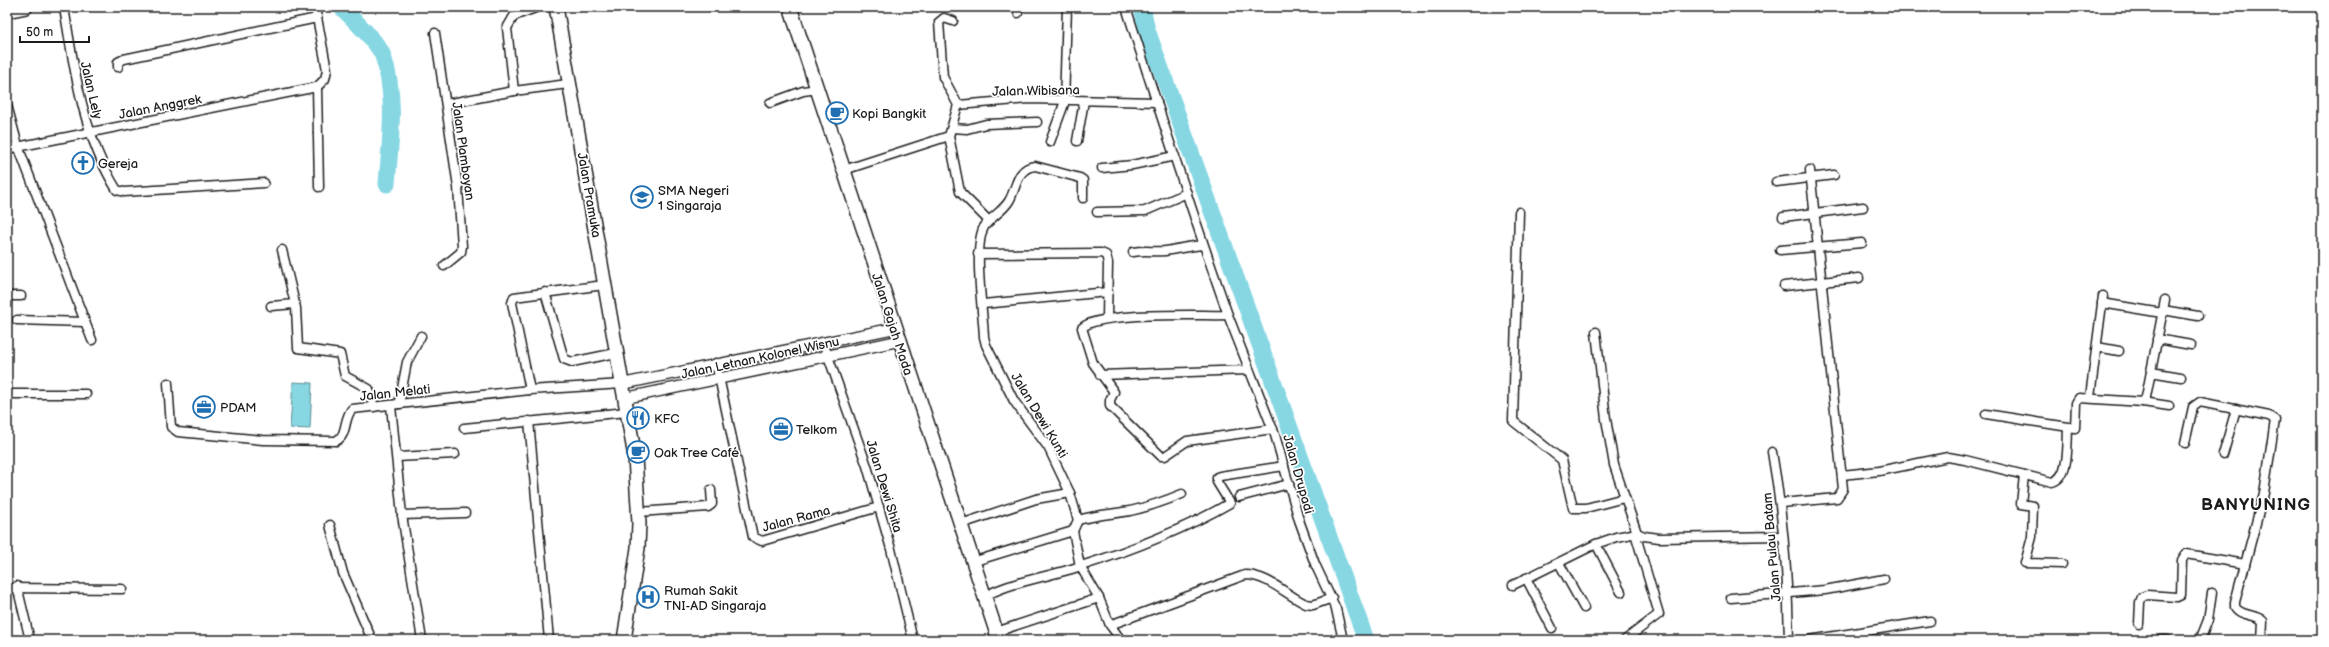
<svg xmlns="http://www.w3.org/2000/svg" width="2329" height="647" font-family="'Balsamiq Sans',sans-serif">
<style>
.water{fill:#87d7e3;stroke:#5c8c93}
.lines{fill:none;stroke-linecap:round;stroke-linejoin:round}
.river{stroke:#87d7e3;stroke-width:17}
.minor-casing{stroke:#1c1c1c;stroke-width:11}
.tertiary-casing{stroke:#1c1c1c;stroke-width:13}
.trunk-casing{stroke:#1c1c1c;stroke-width:16}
.minor{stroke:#fff;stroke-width:8}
.tertiary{stroke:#fff;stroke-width:10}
.trunk{stroke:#fff;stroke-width:13}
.labels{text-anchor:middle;stroke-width:3.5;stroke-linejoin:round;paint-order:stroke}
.street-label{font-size:13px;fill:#1c1c1c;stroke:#fff}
.poi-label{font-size:13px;fill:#1c1c1c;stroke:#fff;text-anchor:start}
.district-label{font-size:17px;font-weight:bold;letter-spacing:1px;fill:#1c1c1c;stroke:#fff}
</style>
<rect width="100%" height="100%" fill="#fff"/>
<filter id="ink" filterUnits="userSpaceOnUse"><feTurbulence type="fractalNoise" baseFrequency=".025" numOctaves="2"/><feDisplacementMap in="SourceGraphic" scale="8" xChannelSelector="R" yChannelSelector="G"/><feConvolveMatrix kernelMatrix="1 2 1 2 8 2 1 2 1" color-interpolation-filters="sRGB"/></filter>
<g filter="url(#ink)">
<path class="water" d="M293 382 312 383 310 429 290 428Z"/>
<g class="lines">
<g class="river">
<path d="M341 7C352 18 378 42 383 56 397 96 390 143 387 184"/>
<path d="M1142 7 1147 30 1366 640"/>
</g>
<g class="minor-casing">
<g id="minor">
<path d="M64 7C74 69 83 136 117 190L124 192 264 183"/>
<path d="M1126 7C1159 110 1192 213 1228 315 1201 316 1097 311 1082 328L1093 363 1114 392 1110 400V406L1161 456H1165L1187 441 1273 429"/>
<path d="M1018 13V7"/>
<path d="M953 21 944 18 939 22 943 77 958 105"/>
<path d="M435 33 458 187 462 246 461 252 444 266"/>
<path d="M118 67V62L124 59 317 18"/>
<path d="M317 87 319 187"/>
<path d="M514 91 507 28 514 16 538 7"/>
<path d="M770 103 803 91 818 89"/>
<path d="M446 104 514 91 568 84"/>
<path d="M7 105 18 146 92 340"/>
<path d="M958 105 1029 99 1157 102"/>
<path d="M952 128 967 129 986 124 1037 122"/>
<path d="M949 136 960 192 989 221"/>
<path d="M1077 141 1084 101"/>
<path d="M1050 142 1064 104 1067 7"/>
<path d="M7 149 317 87 325 79 327 70 315 7"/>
<path d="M1102 168 1132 165 1175 156"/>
<path d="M844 170 949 136 958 105"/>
<path d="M1776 182 1834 175"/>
<path d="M1083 198V180L1080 178 1035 166C1016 168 1017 188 1009 201 1003 211 991 217 984 227 973 247 983 311 984 337L986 345 1014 401 1048 447 1070 493 1078 520 1073 531 1080 566 1099 598 1110 625 1121 640"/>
<path d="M1097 212 1145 211 1187 193"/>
<path d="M1519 212 1513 421 1562 460 1573 508H1586L1624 498"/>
<path d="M1783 217 1863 207"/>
<path d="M282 250 296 308 298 348 340 354 345 376 369 389 374 407"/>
<path d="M1780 250 1862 243"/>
<path d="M1133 252C1145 250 1153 252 1165 251 1178 249 1190 246 1203 245"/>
<path d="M978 254 1101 253 1106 255 1108 263 1107 318"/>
<path d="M1784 286 1859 278"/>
<path d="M545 292 564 359 572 362 616 353"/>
<path d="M7 296H21"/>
<path d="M2102 303 2162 313"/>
<path d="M983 304 1108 292"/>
<path d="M271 306 295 304"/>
<path d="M2163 310 2198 316"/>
<path d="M1228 315 1275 435 1299 520 1315 564 1336 609 1343 640"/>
<path d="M17 320 85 322"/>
<path d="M1596 332 1606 419 1614 465 1637 533 1644 536 1659 538 1783 536"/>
<path d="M2157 339 2191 345"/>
<path d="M823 342 867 466 891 549 913 640"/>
<path d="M2097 347 2119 351"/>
<path d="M716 363 753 537 762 541 879 507"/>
<path d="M2151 372 2181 377"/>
<path d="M1100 375 1249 370"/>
<path d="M168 383 171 427 178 432 263 440 336 441C348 435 343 419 352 409L530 390 622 384"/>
<path d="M530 390 512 303 514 297 604 285"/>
<path d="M7 394H86"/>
<path d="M2090 397 2103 296"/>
<path d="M2143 402 2146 397 2165 300"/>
<path d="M399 404 407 362 421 336"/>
<path d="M391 406 402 515 422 640"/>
<path d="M1986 414 2075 428 2076 403 2079 398 2143 402 2169 406"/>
<path d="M529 421 549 640"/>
<path d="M464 428 627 412"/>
<path d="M2185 443 2193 407 2200 402 2269 416 2275 420 2264 493 2235 602V607C2241 617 2256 613 2263 621L2262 640"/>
<path d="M1772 452C1783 514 1788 577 1789 640"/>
<path d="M2223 455 2236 409"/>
<path d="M397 457 455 454"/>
<path d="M1842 475 1879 471 1948 457 1965 460 2052 482C2070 478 2067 443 2068 428"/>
<path d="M2024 475 2021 504 2033 506 2032 537 2025 563 2062 564"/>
<path d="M1239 497 1289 484"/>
<path d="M1781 503 1837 498 1843 489 1810 170"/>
<path d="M639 512 708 507 712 504 711 490"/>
<path d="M402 515 465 513"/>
<path d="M1078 520C1095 515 1112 514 1130 511 1148 507 1165 501 1182 494"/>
<path d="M961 524 1036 499 1070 493"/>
<path d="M330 525 343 573 372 640"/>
<path d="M1596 544 1621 592"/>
<path d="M972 562 1073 531"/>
<path d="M1559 563 1584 608"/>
<path d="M1526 578 1552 628"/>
<path d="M1513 585 1596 544 1616 537 1637 533"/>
<path d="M17 586 30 640"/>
<path d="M7 588 122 589"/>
<path d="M985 596C1014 581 1047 577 1078 567 1129 551 1183 530 1230 503L1217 482V477L1220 476 1284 466"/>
<path d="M1731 598 1825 590 1884 579"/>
<path d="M2139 624 2140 602 2142 597 2147 595 2177 597 2181 595 2182 560 2186 554 2245 564"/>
<path d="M1110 625 1245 575C1268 575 1286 595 1306 604L1313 605 1332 598"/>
<path d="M996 632 1099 598"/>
<path d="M1625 640 1659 614 1635 533"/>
<path d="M1809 640 1930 621"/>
<path d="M2160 640H2168"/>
<path d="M2200 640 2208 620 2212 593"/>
</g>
</g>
<g class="tertiary-casing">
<g id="tertiary">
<path d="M622 384 895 328"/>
<path d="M626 398 898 341"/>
</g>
</g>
<g class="trunk-casing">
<g id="trunk">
<path d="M556 7 635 457 639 523 638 548 624 640"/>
<path d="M790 7 999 640"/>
<path d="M7 11 26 7"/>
</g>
</g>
<use href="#minor" class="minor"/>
<use href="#tertiary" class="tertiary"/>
<use href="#trunk" class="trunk"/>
</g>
</g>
<defs>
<g id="cafe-ring" transform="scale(1.15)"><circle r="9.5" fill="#fff" stroke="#1f6fb2" stroke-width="1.5"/><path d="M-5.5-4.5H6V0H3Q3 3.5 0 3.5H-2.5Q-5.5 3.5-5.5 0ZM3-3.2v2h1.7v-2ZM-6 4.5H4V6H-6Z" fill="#1f6fb2"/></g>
<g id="church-ring" transform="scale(1.15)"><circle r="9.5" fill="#fff" stroke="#1f6fb2" stroke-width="1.5"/><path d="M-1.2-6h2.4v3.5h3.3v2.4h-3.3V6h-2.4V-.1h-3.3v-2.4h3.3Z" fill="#1f6fb2"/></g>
<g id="school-ring" transform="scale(1.15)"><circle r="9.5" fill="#fff" stroke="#1f6fb2" stroke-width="1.5"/><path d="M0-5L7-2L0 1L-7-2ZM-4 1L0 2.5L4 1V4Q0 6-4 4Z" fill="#1f6fb2"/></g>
<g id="office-ring" transform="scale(1.15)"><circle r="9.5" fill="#fff" stroke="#1f6fb2" stroke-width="1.5"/><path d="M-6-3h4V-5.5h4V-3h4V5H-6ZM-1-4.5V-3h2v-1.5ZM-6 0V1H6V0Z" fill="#1f6fb2"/></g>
<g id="restaurant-ring" transform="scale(1.15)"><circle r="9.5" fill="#fff" stroke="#1f6fb2" stroke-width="1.5"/><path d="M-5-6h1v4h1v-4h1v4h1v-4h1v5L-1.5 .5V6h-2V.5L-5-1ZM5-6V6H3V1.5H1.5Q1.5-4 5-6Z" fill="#1f6fb2"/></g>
<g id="hospital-ring" transform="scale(1.15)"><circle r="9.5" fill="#fff" stroke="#1f6fb2" stroke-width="1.5"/><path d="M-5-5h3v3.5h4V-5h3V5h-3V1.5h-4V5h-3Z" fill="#1f6fb2"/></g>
</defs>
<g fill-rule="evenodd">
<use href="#cafe-ring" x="837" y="113"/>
<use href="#church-ring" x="83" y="163"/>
<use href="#school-ring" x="642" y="197"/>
<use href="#office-ring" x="204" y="407"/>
<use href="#restaurant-ring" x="638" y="418"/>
<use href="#office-ring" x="781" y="429"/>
<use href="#cafe-ring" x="638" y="452"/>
<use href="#hospital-ring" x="648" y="597"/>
</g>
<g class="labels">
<g class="street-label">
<text transform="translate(92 90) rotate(77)" y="5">Jalan Lely</text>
<text transform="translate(1036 90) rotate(-1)" y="5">Jalan Wibisana</text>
<text transform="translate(160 106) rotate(-11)" y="5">Jalan Anggrek</text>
<text transform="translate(464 151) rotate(82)" y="5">Jalan Plamboyan</text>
<text transform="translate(590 195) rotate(80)" y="5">Jalan Pramuka</text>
<text transform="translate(893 324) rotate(72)" y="5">Jalan Gajah Mada</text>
<text transform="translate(760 357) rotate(-12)" y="5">Jalan Letnan Kolonel Wisnu</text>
<text transform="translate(395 392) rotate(-6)" y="5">Jalan Melati</text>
<text transform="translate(1040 415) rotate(59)" y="5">Jalan Dewi Kunti</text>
<text transform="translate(1299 474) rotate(74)" y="5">Jalan Drupadi</text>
<text transform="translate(885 486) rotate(73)" y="5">Jalan Dewi Shita</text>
<text transform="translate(796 518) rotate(-15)" y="5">Jalan Rama</text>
<text transform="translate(1771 547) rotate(-95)" y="5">Jalan Pulau Batam</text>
</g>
<g class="poi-label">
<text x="852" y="118">Kopi Bangkit</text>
<text x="98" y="168">Gereja</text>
<text x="658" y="195">SMA Negeri<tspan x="658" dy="15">1 Singaraja</tspan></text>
<text x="220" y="412">PDAM</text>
<text x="654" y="423">KFC</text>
<text x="796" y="434">Telkom</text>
<text x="654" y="457">Oak Tree Café</text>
<text x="664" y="595">Rumah Sakit<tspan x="664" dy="15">TNI-AD Singaraja</tspan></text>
</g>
<g class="district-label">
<text x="2256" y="510">BANYUNING</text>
</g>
</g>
<rect width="2329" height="647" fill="none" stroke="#fff" stroke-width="24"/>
<rect x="12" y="12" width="2305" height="623" fill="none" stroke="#1c1c1c" stroke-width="1.5" filter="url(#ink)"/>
<path d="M20 36v6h69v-6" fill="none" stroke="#1c1c1c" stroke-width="2"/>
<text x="26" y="36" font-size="12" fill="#1c1c1c" stroke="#ffffff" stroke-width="3" paint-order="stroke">50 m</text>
</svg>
